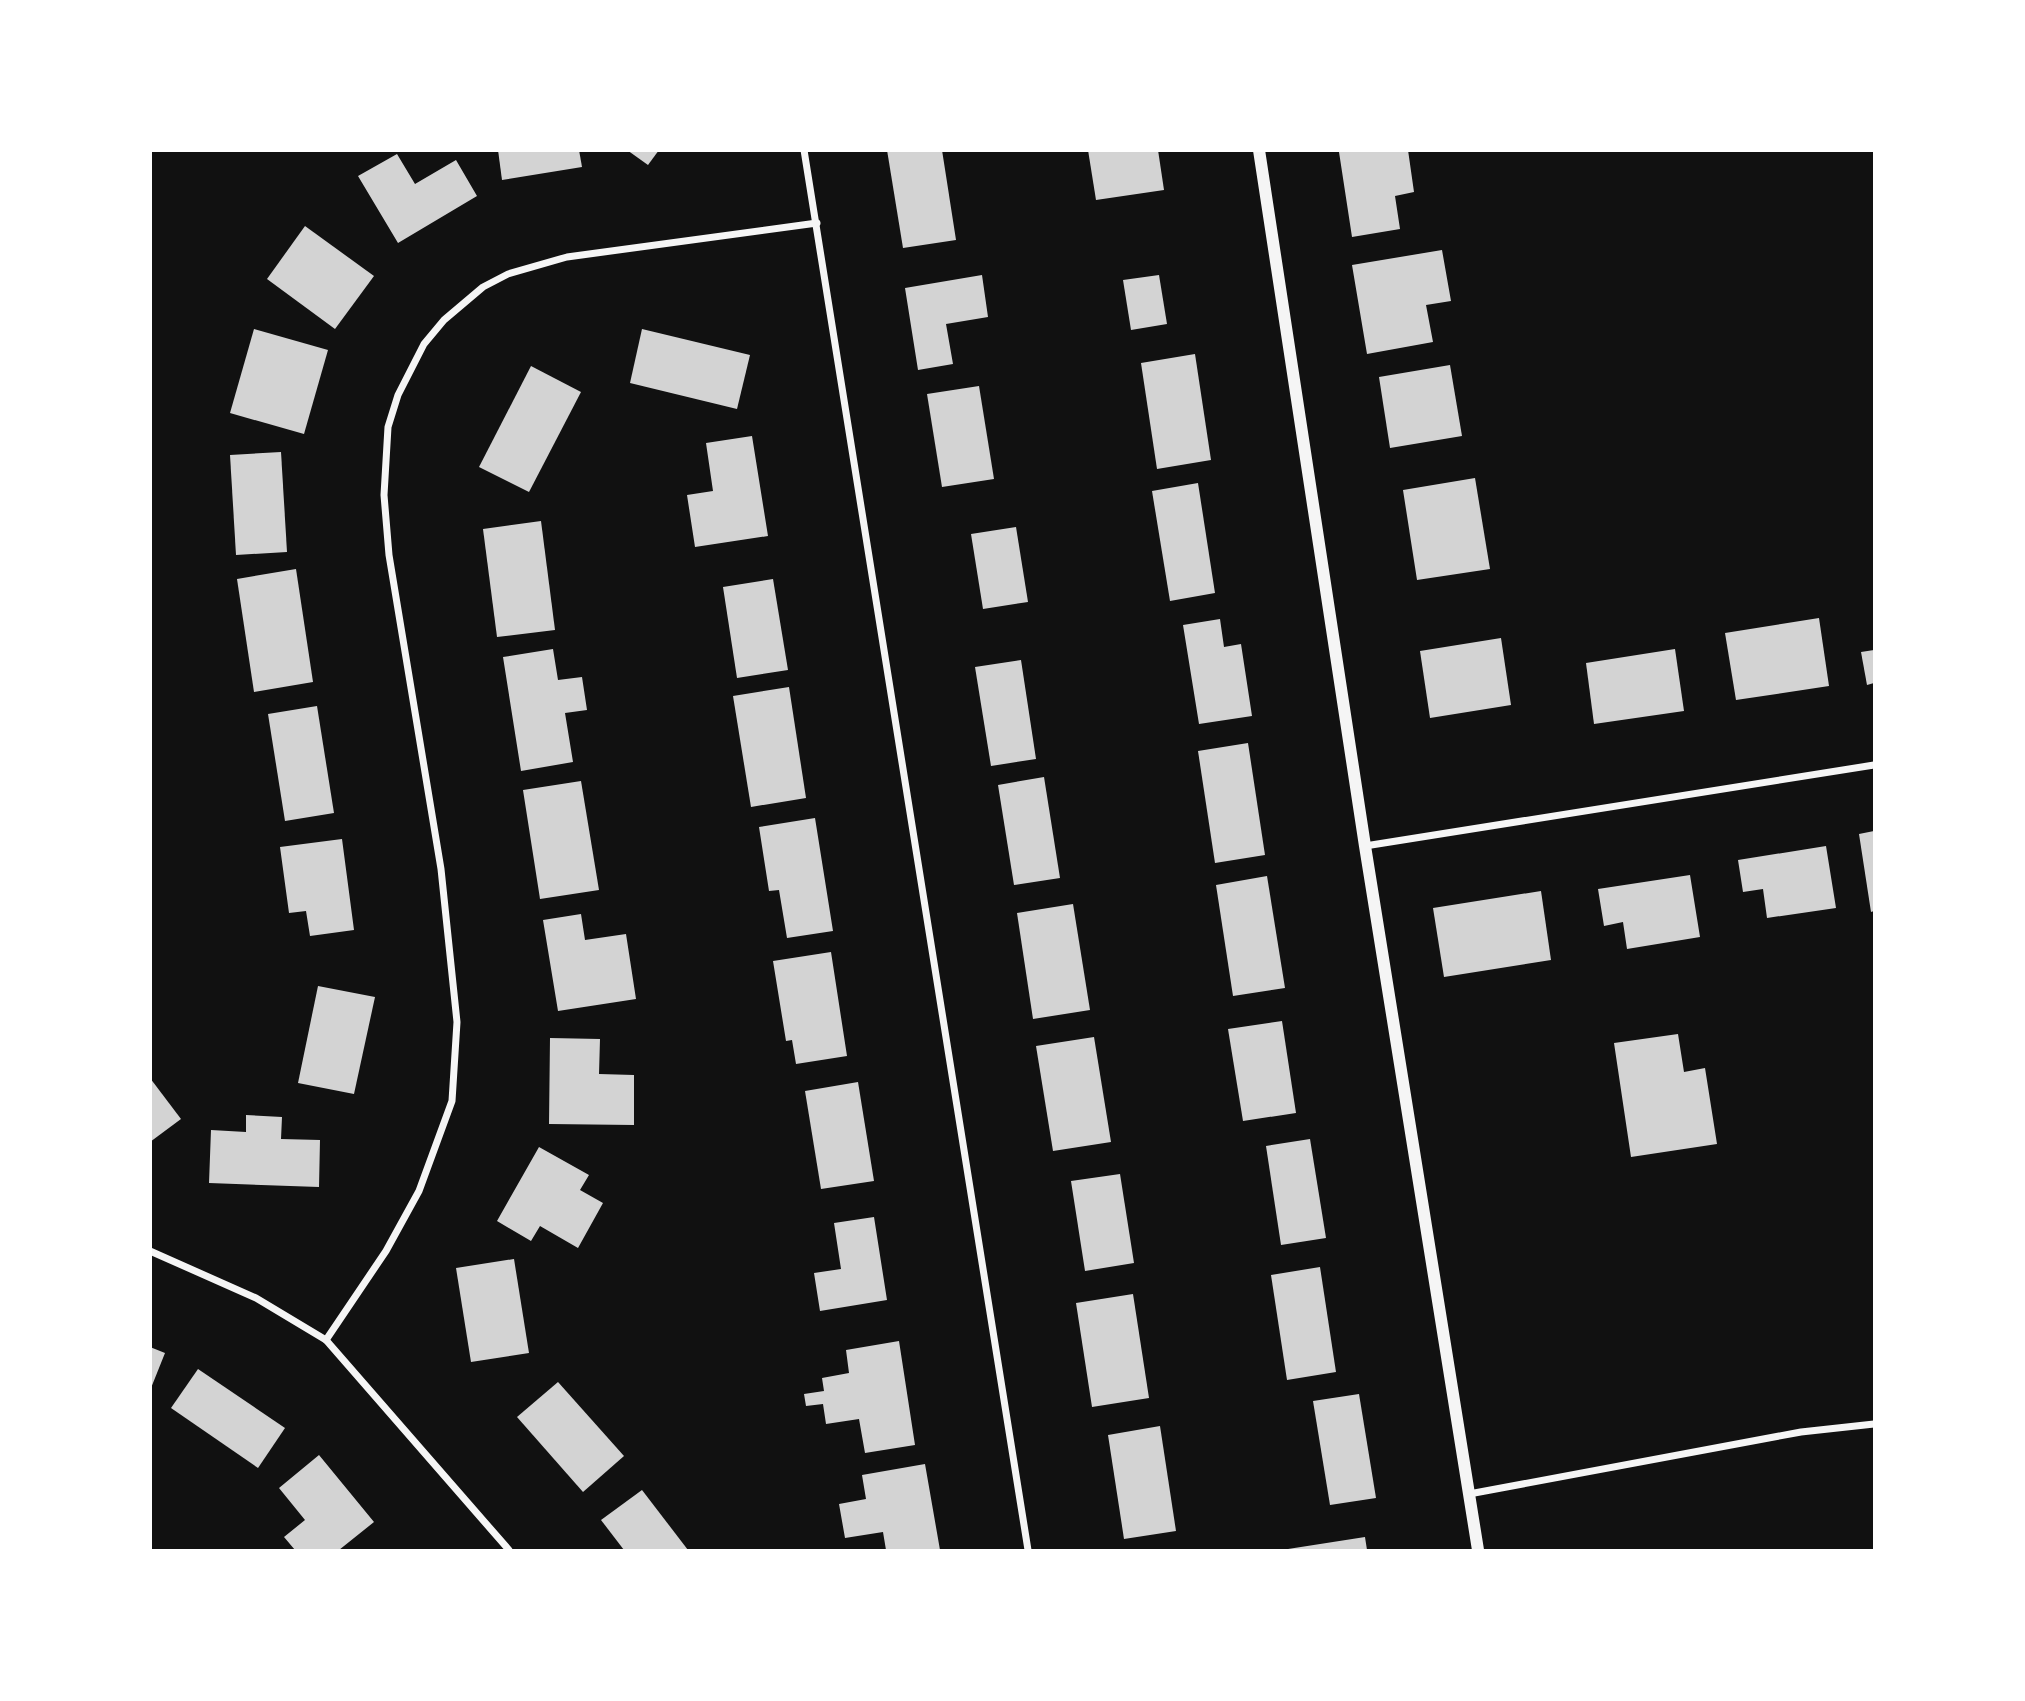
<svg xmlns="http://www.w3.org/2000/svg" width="2025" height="1701" font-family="'Fira Sans Condensed',sans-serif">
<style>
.building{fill:#d3d3d3}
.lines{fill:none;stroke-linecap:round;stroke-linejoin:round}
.minor{stroke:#f5f5f5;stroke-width:7}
.tertiary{stroke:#f5f5f5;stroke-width:12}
</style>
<rect width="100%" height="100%" fill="#111"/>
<g class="building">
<path d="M498 150H579L582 167 502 180Z"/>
<path d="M627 150H659L648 165Z"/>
<path d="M887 150H942L956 240 903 248Z"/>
<path d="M1088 150H1158L1164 190 1096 200Z"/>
<path d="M1346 150H1408L1414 192 1395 196 1400 229 1352 237 1339 152Z"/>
<path d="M397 154 415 184 456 160 477 196 398 243 358 176Z"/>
<path d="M305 226 374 276 335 329 267 279Z"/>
<path d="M1442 250 1451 301 1426 305 1433 342 1367 354 1352 265Z"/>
<path d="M982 275 988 317 946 324 953 364 918 370 905 288Z"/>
<path d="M1159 275 1167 324 1131 330 1123 280Z"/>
<path d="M254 329 328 350 304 434 230 413Z"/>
<path d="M642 329 750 355 737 409 630 383Z"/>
<path d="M1195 354 1211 460 1157 469 1141 363Z"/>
<path d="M1450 365 1462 436 1390 448 1379 377Z"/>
<path d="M531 366 581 392 529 492 479 467Z"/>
<path d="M979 386 994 479 942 487 927 394Z"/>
<path d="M752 436 768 536 695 547 687 495 713 491 706 443Z"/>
<path d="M281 452 287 552 236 555 230 455Z"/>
<path d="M1475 478 1490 569 1417 580 1403 490Z"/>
<path d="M1198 483 1215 593 1170 601 1152 491Z"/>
<path d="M541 521 555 630 497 637 483 529Z"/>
<path d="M1016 527 1028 602 983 609 971 534Z"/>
<path d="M296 569 313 682 254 692 237 579Z"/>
<path d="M773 579 788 670 737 678 723 587Z"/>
<path d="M1819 618 1829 686 1736 700 1725 633Z"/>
<path d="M1220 619 1224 647 1241 644 1252 716 1199 724 1183 625Z"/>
<path d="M1501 638 1511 705 1430 718 1420 651Z"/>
<path d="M553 649 558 680 582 677 587 710 565 713 573 762 521 771 503 657Z"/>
<path d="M1675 649 1684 711 1594 724 1586 663Z"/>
<path d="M1874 650V683L1867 685 1861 652Z"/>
<path d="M1021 660 1036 759 991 766 975 667Z"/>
<path d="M789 687 806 798 751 807 733 696Z"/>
<path d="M317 706 334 813 285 821 268 714Z"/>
<path d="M1248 743 1265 855 1215 863 1198 751Z"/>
<path d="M1044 777 1060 878 1014 885 998 785Z"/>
<path d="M581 781 599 890 540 899 523 790Z"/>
<path d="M815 818 833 931 787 938 779 890 769 891 759 827Z"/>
<path d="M1874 831V911L1871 912 1859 834Z"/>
<path d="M342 839 354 930 310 936 306 911 289 913 280 847Z"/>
<path d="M1826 846 1836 908 1767 918 1763 889 1743 892 1738 860Z"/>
<path d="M1690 875 1700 937 1627 949 1623 922 1604 926 1598 889Z"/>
<path d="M1267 876 1285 988 1233 996 1216 885Z"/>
<path d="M1541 891 1551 960 1444 977 1433 908Z"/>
<path d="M1073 904 1090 1010 1033 1019 1017 913Z"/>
<path d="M581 914 585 940 626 934 636 999 558 1011 543 920Z"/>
<path d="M831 952 847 1056 796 1064 792 1040 786 1041 773 961Z"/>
<path d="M318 986 375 997 354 1094 298 1083Z"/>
<path d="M1282 1021 1296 1113 1243 1121 1228 1029Z"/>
<path d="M1678 1034 1684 1072 1705 1068 1717 1144 1631 1157 1614 1043Z"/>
<path d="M1094 1037 1111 1142 1053 1151 1036 1046Z"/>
<path d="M550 1038 600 1039 599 1074 634 1075V1125L549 1124Z"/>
<path d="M150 1078 181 1119 150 1142Z"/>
<path d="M858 1082 874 1181 821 1189 805 1091Z"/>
<path d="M246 1115 282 1117 281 1139 320 1140 319 1187 209 1183 211 1130 246 1132Z"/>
<path d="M1310 1139 1326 1238 1281 1245 1266 1146Z"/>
<path d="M539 1147 589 1175 580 1190 603 1203 578 1248 540 1226 531 1241 497 1221Z"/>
<path d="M1120 1174 1134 1263 1085 1271 1071 1181Z"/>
<path d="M874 1217 887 1300 820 1311 814 1273 841 1269 834 1223Z"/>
<path d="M514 1259 529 1353 471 1362 456 1268Z"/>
<path d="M1320 1267 1336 1372 1287 1380 1271 1275Z"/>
<path d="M1133 1294 1149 1398 1092 1407 1076 1303Z"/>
<path d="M899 1341 915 1445 865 1453 859 1419 826 1424 823 1404 806 1406 804 1394 824 1391 822 1378 849 1373 846 1350Z"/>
<path d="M150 1347 165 1353 151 1388H150Z"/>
<path d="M198 1369 285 1428 258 1468 171 1408Z"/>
<path d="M558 1382 624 1456 583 1492 517 1417Z"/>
<path d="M1359 1394 1376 1498 1330 1505 1313 1401Z"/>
<path d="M1160 1426 1176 1531 1124 1539 1108 1435Z"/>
<path d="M319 1455 374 1522 339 1550H295L284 1537 305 1520 279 1488Z"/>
<path d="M925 1464 940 1550H886L883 1532 845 1538 839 1504 866 1499 862 1475Z"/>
<path d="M642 1490 688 1550H624L601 1520Z"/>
<path d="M1365 1537 1367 1550H1288V1549Z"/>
</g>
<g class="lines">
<g class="minor">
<path d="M804 150 1028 1550"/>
<path d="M1365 846 1874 765"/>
<path d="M150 1251 256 1298 326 1340 509 1550"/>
<path d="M326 1340 386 1251 419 1191 452 1101 457 1022 441 869 389 555 384 495 388 427 398 395 424 344 444 320 483 287 508 274 567 257 817 223"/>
<path d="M1469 1494 1801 1432 1874 1424"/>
</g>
<path class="tertiary" d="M1259 150 1365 846 1478 1550"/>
</g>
<rect width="2025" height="1701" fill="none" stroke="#ffffff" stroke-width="304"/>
</svg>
